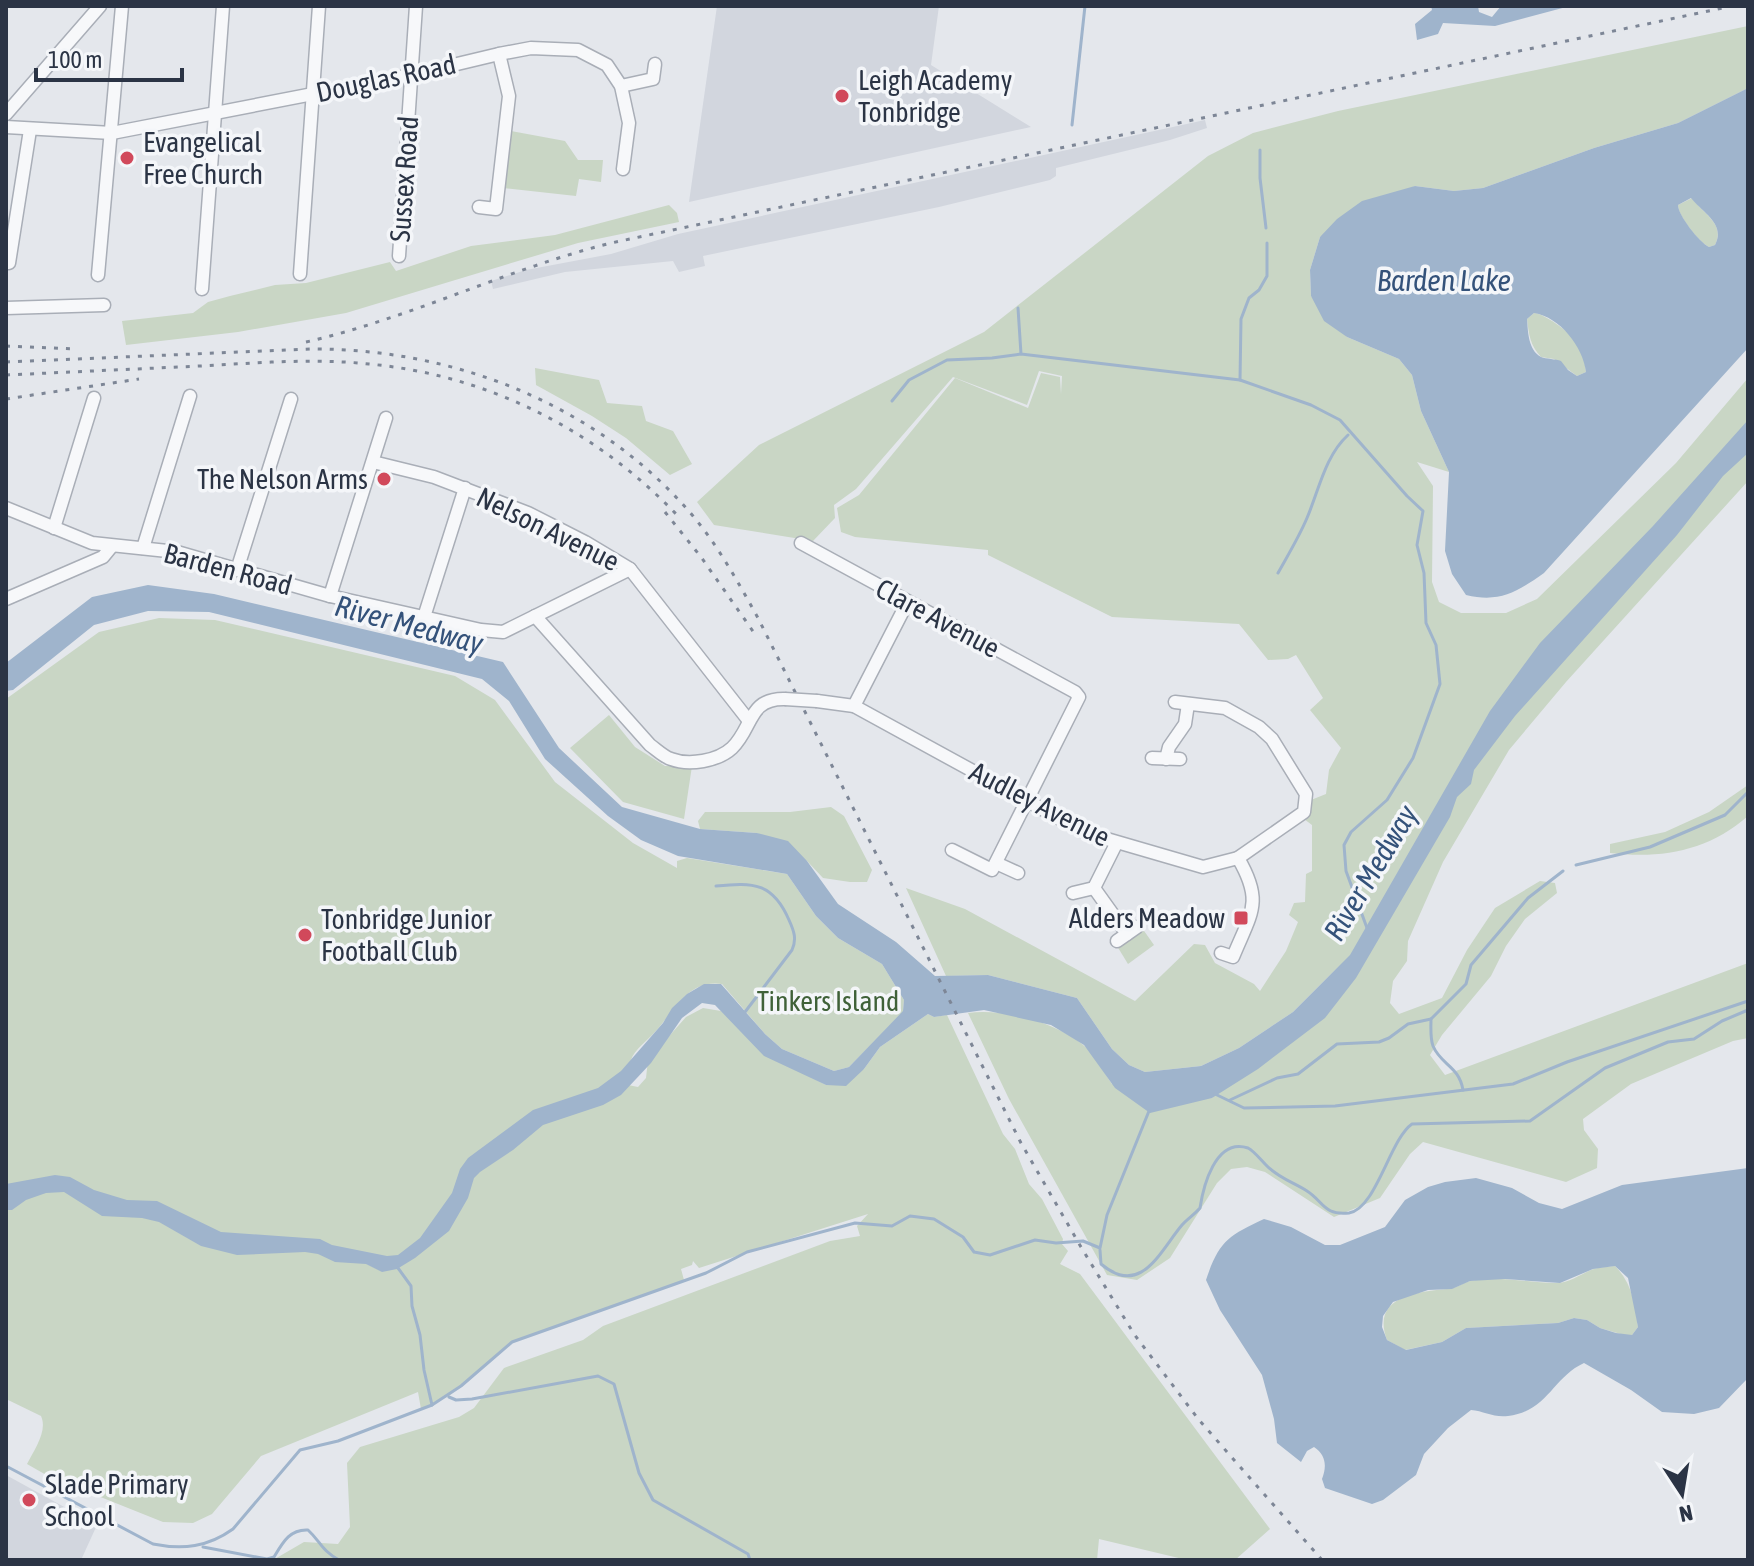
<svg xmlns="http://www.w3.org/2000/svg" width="1754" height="1566" font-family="'Asap Condensed',sans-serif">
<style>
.built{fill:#d2d6de}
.green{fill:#c9d6c5}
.water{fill:#9fb4cc;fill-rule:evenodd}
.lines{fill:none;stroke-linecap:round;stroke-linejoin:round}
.stream{stroke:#9fb4cc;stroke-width:3}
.minor-casing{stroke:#a9aeb7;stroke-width:15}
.minor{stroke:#f7f8fa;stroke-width:12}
.rail{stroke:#7d8696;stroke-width:3;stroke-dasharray:4 8;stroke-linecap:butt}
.minor-bridge-casing{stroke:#a9aeb7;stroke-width:15;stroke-linecap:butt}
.minor-bridge{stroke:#f7f8fa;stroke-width:12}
.poi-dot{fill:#d1495b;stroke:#f4f6f9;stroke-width:3}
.labels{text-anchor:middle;stroke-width:7;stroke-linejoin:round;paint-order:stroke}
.street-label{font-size:28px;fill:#2b3445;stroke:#f4f6f9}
.poi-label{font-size:28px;fill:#2b3445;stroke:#f4f6f9;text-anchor:start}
.park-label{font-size:28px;fill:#3f6138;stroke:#f4f6f9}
.water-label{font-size:30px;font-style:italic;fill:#34527a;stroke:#f4f6f9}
</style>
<rect width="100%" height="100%" fill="#e4e7ec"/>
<g class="built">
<path d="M717 6H939L931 65 1031 127 689 202Z"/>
<path d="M1205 120 1207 128 1170 140 1056 168V176L1050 180 939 207 703 256 705 266 679 272 673 261 565 272 493 289 491 281 526 270 611 254 678 234Z"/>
<path d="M6 1475 97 1525 81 1560H6Z"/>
</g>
<g class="green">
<path d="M1748 26V88L1678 123 1594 148 1483 188 1454 191 1415 186 1320 237 1310 270 1311 296 1347 337 1399 359 1412 375 1421 411 1449 472 1417 462 1433 486 1432 582 1439 602 1461 613H1506L1537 599 1676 463 1748 378V481L1566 682 1509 750 1443 862 1408 941 1407 961 1393 981 1390 1003 1399 1014 1442 998 1467 950 1495 908 1540 881 1555 883 1557 893 1525 919 1506 946 1491 976 1442 1035 1430 1055 1445 1075 1748 963V1038L1733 1041 1631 1084 1583 1119 1584 1130 1598 1149 1597 1168 1566 1182 1423 1142 1410 1154 1380 1198 1334 1217 1265 1172 1247 1167 1231 1169 1217 1183 1170 1258 1137 1280 1107 1275 1009 1099 968 1013C1002 1008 1055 1022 1082 1044 1094 1053 1103 1071 1112 1084L1212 1098 1341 964 1293 1012 1239 1048 1201 1066 1145 1072 1129 1065 1112 1049 1077 998 988 975 946 976 906 888 965 909 1135 1001 1194 944 1205 945 1215 963 1254 984 1260 991 1286 951 1298 922 1289 915 1294 903 1305 902 1306 874 1312 871V825L1300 816 1306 802 1326 794 1329 770 1341 748 1310 710 1323 698 1296 655 1288 659 1268 660 1239 624 1112 617 988 555V550L855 537 841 532 837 508 859 495 955 378 1028 408 1041 373 1060 377 1061 394 1062 376 1039 371 1027 405 953 377 856 489 834 505 835 518 813 541 714 525 697 502 759 445 984 332 1208 156 1253 133 1338 111Z"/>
<path d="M511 131 565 141 578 160H603L601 182 579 179 576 196 503 188Z"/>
<path d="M1692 198C1703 214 1726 224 1715 245L1709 247C1699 242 1678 216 1678 205Z"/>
<path d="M669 205 677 213 679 222 578 243 346 313 238 332 126 345 122 321 193 313 208 302 230 296 275 285 306 283 390 262 396 271 471 246 555 235Z"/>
<path d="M1534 313C1545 314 1568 331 1576 341 1582 350 1585 362 1586 372L1577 376 1554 359 1541 357C1530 345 1529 335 1527 319Z"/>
<path d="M535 368 599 380 607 403 642 406 646 421 673 431 692 464 670 475 626 438 592 416 536 385Z"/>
<path d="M159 618 215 620 455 676 495 700 555 782 633 843 677 868V861L687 858 787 874 816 916 838 938 882 964 904 1000 903 1012 849 1067 834 1071 782 1049 765 1034 722 984C688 979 674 1011 655 1032 648 1040 634 1050 631 1060 628 1067 629 1077 628 1085L638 1087 646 1078 648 1060 686 1017 703 1008 721 1011 740 1028 797 1070 826 1085 864 1069 880 1047 928 1014 934 1017 947 1015 1003 1134 1015 1149 1029 1184 1042 1199 1063 1239 1062 1244 1068 1251 1060 1264 1080 1274 1270 1529 1235 1560H1187L1099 1539 1097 1560H273L304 1542 338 1544 350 1527 347 1463 360 1447 459 1417 474 1408 504 1368 583 1340 603 1326 830 1241 860 1236 857 1226 868 1214 699 1268 693 1261 692 1265 681 1269 684 1280 512 1342 449 1396 421 1409 418 1392 261 1456 212 1514 193 1523 163 1522 48 1476 27 1464C34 1450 48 1431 41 1416L6 1399V699L99 632Z"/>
<path d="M609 715 635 747 665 766H692L684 819 623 802 570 748Z"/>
<path d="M1748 785V816C1708 851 1662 859 1610 853V844L1665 832 1709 812Z"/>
<path d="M831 807 844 816 872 870 867 882H850L823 878 807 861 757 833 700 829 698 821 705 812H790Z"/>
<path d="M1142 928 1154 945 1128 964 1117 946Z"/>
<path d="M1615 1266C1632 1283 1635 1304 1638 1327L1632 1335H1624L1600 1328 1587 1320 1574 1318 1558 1323 1466 1328 1442 1342 1405 1350 1387 1340C1371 1297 1415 1292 1447 1289 1456 1289 1462 1283 1470 1281 1498 1275 1528 1283 1556 1283 1569 1283 1579 1275 1591 1270 1598 1267 1607 1267 1615 1266Z"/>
</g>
<g class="water">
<path d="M1431 6H1478L1479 12 1492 17 1501 6H1570L1495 26 1443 23 1438 34 1417 40 1415 24 1432 10Z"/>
<path d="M1748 88V348L1544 573C1517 592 1500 603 1466 595L1452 574 1445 551 1449 472 1421 411 1412 375 1399 359 1347 337 1324 321 1311 296 1310 270 1320 237 1337 219 1362 201 1415 186 1454 191 1483 188 1594 148 1678 123ZM1691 198C1703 213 1726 224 1715 245L1709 247C1699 242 1678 215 1678 205ZM1534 313C1560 317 1583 347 1586 372L1577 376 1568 370 1561 361C1556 359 1546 359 1541 357 1528 350 1528 331 1527 319Z"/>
<path d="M1748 420V453L1723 476 1677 535 1515 716 1474 770 1471 784 1457 797 1450 817 1356 978 1325 1018 1258 1069 1212 1098 1150 1113 1115 1088 1084 1045 1051 1025 984 1010 934 1017 928 1014 880 1047 864 1069 846 1086 826 1085 764 1056 715 1005 702 1003 682 1018 651 1063 621 1095 603 1105 543 1125 513 1150 480 1172 474 1178 468 1198 449 1231 415 1258 397 1269 382 1272 366 1264 335 1262 318 1254 305 1252 237 1255 201 1246 159 1222 142 1218 102 1216 64 1192 46 1193 26 1200 12 1210H6V1184L55 1175 70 1177 94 1190 127 1200 157 1201 221 1232 320 1239 332 1245 387 1256 398 1255 420 1238 452 1193 460 1169 468 1158 533 1110 598 1088 621 1071 663 1023 672 1008 687 994 704 984H721L765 1034 782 1049 834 1071 849 1067 903 1011 904 1000 882 964 838 938 816 916 787 874 678 856 641 840 608 816 545 759 509 701 482 679 209 612 148 611 94 625 13 690 6 691V663L92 597 148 585 214 594 503 662 559 748 622 807 700 829 757 833 788 841 807 861 838 904 896 942 935 976 988 975 1077 998 1112 1049 1129 1065 1145 1072 1201 1066 1239 1048 1293 1012 1350 955 1490 711 1540 643 1653 526Z"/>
<path d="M1748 1168V1378L1719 1408 1694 1414 1662 1412 1631 1390 1584 1363C1553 1377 1548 1411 1508 1416 1494 1418 1484 1411 1471 1410L1448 1428 1424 1454 1416 1475 1383 1500 1372 1504 1325 1488 1322 1479C1327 1466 1326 1455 1314 1447L1307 1451 1301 1462 1277 1443 1274 1419 1262 1375 1220 1310 1206 1280C1219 1241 1228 1236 1264 1219L1291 1227 1325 1245H1340L1385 1227 1405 1200 1428 1187 1445 1182 1476 1178 1512 1188 1539 1203 1562 1209 1622 1185ZM1615 1266 1628 1278 1638 1327 1632 1335 1616 1333 1600 1328 1587 1320 1574 1318 1558 1323 1466 1328 1442 1342 1406 1350 1387 1340 1382 1327 1383 1316 1393 1302 1428 1290 1452 1289 1470 1281 1505 1279 1560 1283 1593 1269Z"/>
</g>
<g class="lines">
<g class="stream">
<path d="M1072 125 1085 6"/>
<path d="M1260 150V178L1266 228"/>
<path d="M1018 308 1021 354 1240 380 1311 405 1340 420 1407 496 1423 511 1417 545 1424 573 1426 623 1436 645 1440 684 1413 758 1387 800 1351 832 1344 845 1346 871 1367 928"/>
<path d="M1240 380 1241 319 1249 298 1259 290 1267 276V243"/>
<path d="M892 401 909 380 947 360 992 358 1021 354"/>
<path d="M1278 573C1288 555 1299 537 1307 518 1319 490 1325 456 1348 435"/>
<path d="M1576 865 1650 847 1725 815 1748 792"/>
<path d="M716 886C754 882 773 883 789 920 794 931 797 939 792 950L745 1012"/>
<path d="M1463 1090C1459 1066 1441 1065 1433 1046 1430 1038 1431 1027 1431 1019L1466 984 1471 965 1528 898 1563 871"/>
<path d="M1215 1094 1244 1108 1335 1106 1513 1084 1567 1062 1748 1001"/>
<path d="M1230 1100 1277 1078 1298 1074 1337 1044 1379 1042 1389 1038 1408 1024 1431 1019"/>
<path d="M1100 1250 1101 1264C1141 1298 1160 1251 1182 1225 1187 1219 1194 1215 1200 1208 1203 1188 1215 1137 1248 1148 1254 1151 1260 1159 1266 1165 1278 1178 1293 1182 1307 1191 1323 1201 1324 1216 1349 1213 1376 1209 1390 1139 1412 1124L1530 1121 1605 1068 1668 1042 1694 1039 1722 1021 1748 1010"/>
<path d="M398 1268 411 1286 412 1306 420 1335 424 1370 432 1405"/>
<path d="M449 1397 456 1400 472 1399 598 1376 614 1384 639 1473 653 1500 748 1554 750 1560"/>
<path d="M6 1466 153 1544C183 1550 208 1547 233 1529L300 1450 338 1441 432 1405 461 1386 512 1342 706 1273 747 1252 855 1223 892 1226 910 1216 934 1219 963 1237 974 1252 990 1255 1035 1240 1056 1243 1083 1241 1100 1248 1107 1215 1149 1111"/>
<path d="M203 1547 267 1559 274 1557C283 1542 290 1529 308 1530 321 1542 321 1550 339 1560"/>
</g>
<g class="minor-casing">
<g id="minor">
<path d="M621 86 653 79 655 64"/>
<path d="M6 114 100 6"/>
<path d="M6 127 112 133 411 75 499 54 531 48 578 50 607 65 621 86 629 123 623 169"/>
<path d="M479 207 496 209 509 96 499 54"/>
<path d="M399 256 416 6"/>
<path d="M9 263 30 130"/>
<path d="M300 274 319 6"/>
<path d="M98 275 122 6"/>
<path d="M202 289 223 6"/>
<path d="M6 308 104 305"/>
<path d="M373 462 434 477 528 513 585 542 630 569 749 721"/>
<path d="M6 508 92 543 177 552 330 596 481 630 503 632 630 569"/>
<path d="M54 528 94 398"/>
<path d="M801 543 1075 692 1079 697 992 870 952 850"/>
<path d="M143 548 190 396"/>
<path d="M237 570 291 399"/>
<path d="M330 596 386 418"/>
<path d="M6 599 103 557 112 546"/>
<path d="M535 616 650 745C657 750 664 757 671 759 689 766 718 761 732 748 753 728 748 698 785 699"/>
<path d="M424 617 465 488"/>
<path d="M817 701 854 706 1086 833 1203 867 1238 858 1304 812 1306 794 1272 739 1259 727 1225 708 1175 702"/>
<path d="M854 706 907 603"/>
<path d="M1152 758 1180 759"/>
<path d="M1166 759 1169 747 1185 724 1188 704"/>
<path d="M1116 844 1094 888 1127 934"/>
<path d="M996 863 1018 873"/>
<path d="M1073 893 1094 888"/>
<path d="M1117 941 1137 927"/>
<path d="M1221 953 1233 957C1251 913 1264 902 1238 858"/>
</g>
</g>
<use href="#minor" class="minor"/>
<g class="rail">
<path d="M306 342C411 318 507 269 611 243L1732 6"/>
<path d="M6 346 77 349"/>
<path d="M6 362 310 349C454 348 599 405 693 516 719 547 739 584 758 618L1021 1143 1081 1247 1134 1334 1199 1420 1322 1560"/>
<path d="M6 375C71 372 135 369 200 366 256 363 313 358 369 364 488 375 596 430 678 516"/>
<path d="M6 399 139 379"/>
<path d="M665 512 701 557 757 637"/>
</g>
<g class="minor-bridge-casing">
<path id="minor-bridge" d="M785 699 817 701"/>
</g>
<use href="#minor-bridge" class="minor-bridge"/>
</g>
<g class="poi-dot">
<circle cx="842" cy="96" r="8"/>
<circle cx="127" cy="158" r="8"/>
<circle cx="384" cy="479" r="8"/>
<rect x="1233" y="910" width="16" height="16" rx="4"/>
<circle cx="305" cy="935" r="8"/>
<circle cx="29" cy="1500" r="8"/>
</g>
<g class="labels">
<g class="street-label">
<text transform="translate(386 78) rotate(-12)" y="10">Douglas Road</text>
<text transform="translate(404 179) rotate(-86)" y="10">Sussex Road</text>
<text transform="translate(548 529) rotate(26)" y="10">Nelson Avenue</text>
<text transform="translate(228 569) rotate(15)" y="10">Barden Road</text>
<text transform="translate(938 618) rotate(28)" y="10">Clare Avenue</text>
<text transform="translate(1040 804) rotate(27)" y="10">Audley Avenue</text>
</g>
<g class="poi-label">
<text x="858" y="90">Leigh Academy<tspan x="858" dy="32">Tonbridge</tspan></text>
<text x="143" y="152">Evangelical<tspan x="143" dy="32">Free Church</tspan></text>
<text x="368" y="489" text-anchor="end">The Nelson Arms</text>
<text x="1225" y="928" text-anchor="end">Alders Meadow</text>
<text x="321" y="929">Tonbridge Junior<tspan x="321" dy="32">Football Club</tspan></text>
<text x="45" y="1494">Slade Primary<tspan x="45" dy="32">School</tspan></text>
</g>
<g class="park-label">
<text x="828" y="1011">Tinkers Island</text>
</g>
<g class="water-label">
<text x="1444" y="291">Barden Lake</text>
<text transform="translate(409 625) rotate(15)" y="10">River Medway</text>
<text transform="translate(1371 873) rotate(-59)" y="10">River Medway</text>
</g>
</g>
<rect width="1754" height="1566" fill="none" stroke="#2b3445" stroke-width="16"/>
<g transform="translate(1682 1494) rotate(168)" stroke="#f4f6f9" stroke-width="6" paint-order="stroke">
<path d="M0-6L14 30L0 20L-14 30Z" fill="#2b3445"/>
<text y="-12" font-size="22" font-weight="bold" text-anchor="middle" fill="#2b3445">N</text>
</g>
<path d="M36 68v12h146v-12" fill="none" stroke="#2b3445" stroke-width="4"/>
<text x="48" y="68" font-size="24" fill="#2b3445" stroke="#f4f6f9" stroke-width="6" paint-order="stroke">100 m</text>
</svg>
